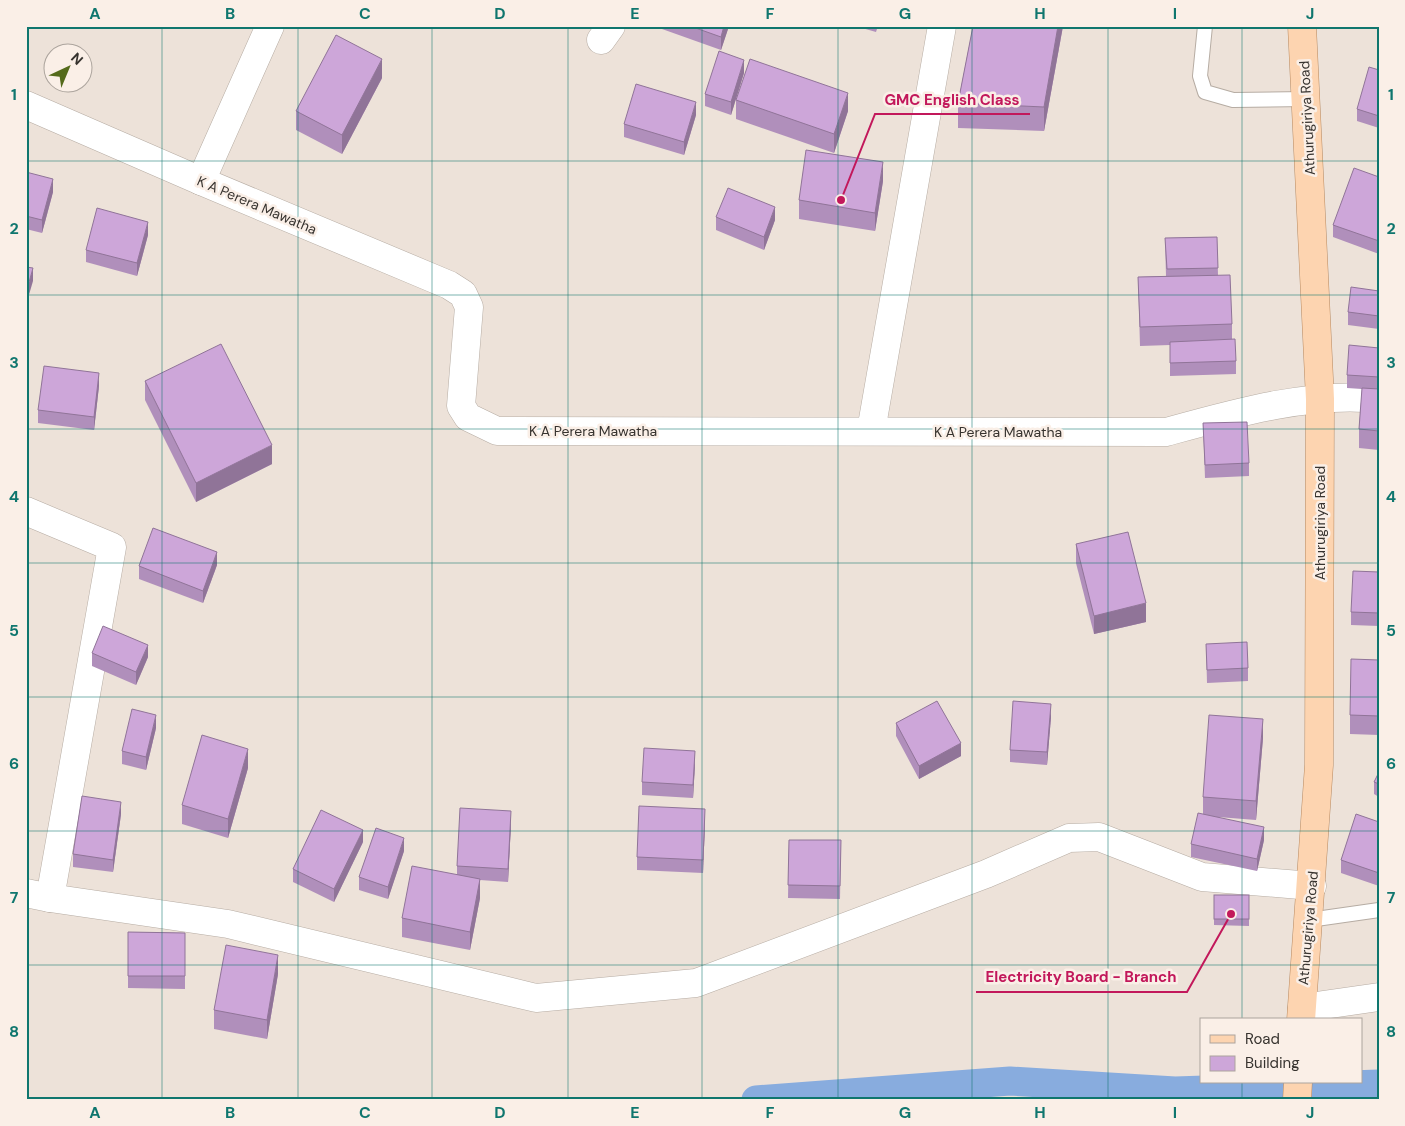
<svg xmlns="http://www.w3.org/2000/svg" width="1405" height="1126" font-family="'DM Sans',sans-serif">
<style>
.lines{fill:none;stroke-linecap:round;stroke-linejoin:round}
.canal{stroke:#88acde;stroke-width:29}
.service-casing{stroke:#b6aca3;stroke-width:16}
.minor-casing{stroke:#b6aca3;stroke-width:29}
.primary-casing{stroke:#b68961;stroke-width:29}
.service{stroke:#fff;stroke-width:14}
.minor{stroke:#fff;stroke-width:28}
.primary{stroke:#fdd4b0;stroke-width:28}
.wall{fill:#b08fbb}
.shaded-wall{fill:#907498}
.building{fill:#cda6d9;stroke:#907498}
.grid{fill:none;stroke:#0f766e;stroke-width:1;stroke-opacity:0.55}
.labels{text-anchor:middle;stroke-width:5;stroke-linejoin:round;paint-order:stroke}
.street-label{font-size:14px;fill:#37332f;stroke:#faefe7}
.leader{fill:none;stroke:#c2185b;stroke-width:2}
.callout-dot{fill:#c2185b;stroke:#faefe7;stroke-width:2}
.callout-label{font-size:15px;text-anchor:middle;font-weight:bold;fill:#c2185b;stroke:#faefe7;stroke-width:5;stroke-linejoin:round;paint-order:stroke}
.neatline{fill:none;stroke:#0f766e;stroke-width:2}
.grid-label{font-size:16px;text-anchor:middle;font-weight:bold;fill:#0f766e}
</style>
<rect width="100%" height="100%" fill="#ede2d9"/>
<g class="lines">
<path class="canal" d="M756 1100 1010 1081 1175 1091 1379 1084"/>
<g class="service-casing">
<g id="service">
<path d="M1205 26 1200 76 1205 92 1233 100 1306 99"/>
<path d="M1309 920 1379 910"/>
</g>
</g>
<g class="minor-casing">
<g id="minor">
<path d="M601 40 611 26"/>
<path d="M26 105 201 181 449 285 463 294 469 307 461 406 468 417 497 431 1166 432C1231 414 1311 391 1379 399"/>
<path d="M201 181 270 26"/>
<path d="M871 431 942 26"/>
<path d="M26 511 112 547 50 898"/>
<path d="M26 893 50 898 228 924 536 998 696 983 986 874 1069 838 1099 837 1202 877 1312 886"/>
<path d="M1302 1008 1379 997"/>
</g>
</g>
<g class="primary-casing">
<g id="primary">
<path d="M1301 1020 1319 765 1320 399 1302 26"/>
<path d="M1297 1100 1298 1082"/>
</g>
</g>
<use href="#service" class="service"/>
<use href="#minor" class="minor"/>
<use href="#primary" class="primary"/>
</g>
<g class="wall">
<path d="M662 26H729L721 50 662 29Z"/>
<path d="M855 26H878L876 32Z"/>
<path d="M973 26H1063L1044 131 958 128V103Z"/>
<path d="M1379 70V128L1357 121V109Z"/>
<path d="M744 73 731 115 705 106V94Z"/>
<path d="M382 78 342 154 296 130V111Z"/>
<path d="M736 100 848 111 834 153 736 119Z"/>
<path d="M696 115 684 155 624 137V124Z"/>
<path d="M26 172 53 192 42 233 26 229Z"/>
<path d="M1379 177V254L1333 237V225Z"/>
<path d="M883 181 875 231 799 219V200Z"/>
<path d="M716 217 775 220 764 250 716 230Z"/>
<path d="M148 235 137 276 86 262V250Z"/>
<path d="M1217 237 1218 275 1232 324V339L1236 361V374L1170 376V345L1140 346 1138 277 1166 276 1165 238Z"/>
<path d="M1379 291V329L1348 325V312Z"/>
<path d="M1379 348V450L1359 448V429L1362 389 1347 388V375Z"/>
<path d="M145 381 272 464 196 502 145 400Z"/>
<path d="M99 386 94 430 38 423V410Z"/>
<path d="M1203 423 1249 463V476L1205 478Z"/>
<path d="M1076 544 1146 622 1094 634 1076 563Z"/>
<path d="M217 565 203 603 139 579V566Z"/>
<path d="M1379 572V626L1351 625V612Z"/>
<path d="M1206 644 1248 668V681L1207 683Z"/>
<path d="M92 653 148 657 136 685 92 666Z"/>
<path d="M1379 660V735L1350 734V715Z"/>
<path d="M1051 717 1047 765 1010 762V750Z"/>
<path d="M896 723 961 756 919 779 896 736Z"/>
<path d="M156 728 146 770 122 764V751Z"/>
<path d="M1263 738 1256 820 1218 817 1264 840 1257 871 1191 857V844L1203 814V797Z"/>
<path d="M695 764 693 798 642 795V782Z"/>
<path d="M248 768 228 838 182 824V805Z"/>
<path d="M1379 772V797L1374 794V782Z"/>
<path d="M121 814 113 872 73 867V854Z"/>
<path d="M705 822 703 873 637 870V857Z"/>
<path d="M1379 822V886L1341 873V860Z"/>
<path d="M511 824 508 882 480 880V898L470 950 402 937V918L457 875V866Z"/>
<path d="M789 840H841L840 899 788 898Z"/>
<path d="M363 842 334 902 293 882V869Z"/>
<path d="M404 851 388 899 359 890V877Z"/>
<path d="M1214 895H1249V926L1214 925Z"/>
<path d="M128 932 185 933V989L128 988Z"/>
<path d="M278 974 267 1039 214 1029V1010Z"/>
</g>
<g class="shaded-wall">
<path d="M724 26H729L721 50V37Z"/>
<path d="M1058 26H1063L1044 131V107Z"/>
<path d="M382 59V78L342 154V135Z"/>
<path d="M744 60V73L731 115V102Z"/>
<path d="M848 93V111L834 153V134Z"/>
<path d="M696 102V115L684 155V142Z"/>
<path d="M883 162V181L875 231V213Z"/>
<path d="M53 179V192L42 233V220Z"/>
<path d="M775 207V220L764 250V237Z"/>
<path d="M148 222V235L137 276V263Z"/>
<path d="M33 268V281L26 305V293Z"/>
<path d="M99 373V386L94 430V417Z"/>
<path d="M272 445V464L196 502V483Z"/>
<path d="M217 552V565L203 603V591Z"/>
<path d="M1146 603V622L1094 634V616Z"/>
<path d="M148 645V657L136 685V672Z"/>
<path d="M1051 704V717L1047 765V752Z"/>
<path d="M156 715V728L146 770V757Z"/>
<path d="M1263 719V738L1256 820V801Z"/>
<path d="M961 743V756L919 779V766Z"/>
<path d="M248 749V768L228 838V819Z"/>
<path d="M695 751V764L693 798V785Z"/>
<path d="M121 802V814L113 872V860Z"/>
<path d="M705 809V822L703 873V860Z"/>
<path d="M511 811V824L508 882V869Z"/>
<path d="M1264 827V840L1257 871V859Z"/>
<path d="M363 830V842L334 902V889Z"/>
<path d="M404 838V851L388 899V887Z"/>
<path d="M480 879V898L470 950V932Z"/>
<path d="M278 955V974L267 1039V1020Z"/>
</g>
<g class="building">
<path d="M690 26H724L721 37Z"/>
<path d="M973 26H1058L1044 107 958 103Z"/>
<path d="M336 35 382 59 342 135 296 111Z"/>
<path d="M719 51 744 60 731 102 705 94Z"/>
<path d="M750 59 848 93 834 134 736 100Z"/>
<path d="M1369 67 1379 70V116L1357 109Z"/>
<path d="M636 84 696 102 684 142 624 124Z"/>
<path d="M806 150 883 162 875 213 799 200Z"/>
<path d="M1354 168 1379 177V241L1333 225Z"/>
<path d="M26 172 53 179 42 220 26 216Z"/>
<path d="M728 188 775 207 764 237 716 217Z"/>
<path d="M97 208 148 222 137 263 86 250Z"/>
<path d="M1217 237 1218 268 1167 269 1165 238Z"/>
<path d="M26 267 33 268 26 293Z"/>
<path d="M1230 275 1232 324 1140 327 1138 277Z"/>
<path d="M1351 287 1379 291V316L1348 312Z"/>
<path d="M1235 339 1236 361 1170 363V342Z"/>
<path d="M221 344 272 445 196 483 145 381Z"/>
<path d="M1349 345 1379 348V377L1347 375Z"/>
<path d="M44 366 99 373 94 417 38 410Z"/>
<path d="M1362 388 1379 389V431L1359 429Z"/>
<path d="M1247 422 1249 463 1205 465 1203 423Z"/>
<path d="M153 528 217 552 203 591 139 566Z"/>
<path d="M1128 532 1146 603 1094 616 1076 544Z"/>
<path d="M1353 571 1379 572V613L1351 612Z"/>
<path d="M103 626 148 645 136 672 92 653Z"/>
<path d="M1247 642 1248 668 1207 670 1206 644Z"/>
<path d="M1351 659 1379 660V716L1350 715Z"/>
<path d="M937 701 961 743 919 766 896 723Z"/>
<path d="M1013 701 1051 704 1047 752 1010 750Z"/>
<path d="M132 709 156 715 146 757 122 751Z"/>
<path d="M1209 715 1263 719 1256 801 1203 797Z"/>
<path d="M202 735 248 749 228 819 182 805Z"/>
<path d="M644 748 695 751 693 785 642 782Z"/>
<path d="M1379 772V784L1374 782Z"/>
<path d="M82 796 121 802 113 860 73 854Z"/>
<path d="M639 806 705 809 703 860 637 857Z"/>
<path d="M460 808 511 811 508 869 457 866Z"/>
<path d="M321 810 363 830 334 889 293 869Z"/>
<path d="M1198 813 1264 827 1257 859 1191 844Z"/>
<path d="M1356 814 1379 822V873L1341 860Z"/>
<path d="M376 828 404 838 388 887 359 877Z"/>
<path d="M789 840H841L840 886 788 885Z"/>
<path d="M412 866 480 879 470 932 402 918Z"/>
<rect x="1214" y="895" width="35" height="24"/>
<path d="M128 932 185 933V976H128Z"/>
<path d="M226 945 278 955 267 1020 214 1010Z"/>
</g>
<path class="grid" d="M162 26V1100M298 26V1100M432 26V1100M568 26V1100M702 26V1100M838 26V1100M972 26V1100M1108 26V1100M1242 26V1020M26 161H1379M26 295H1379M26 429H1379M26 563H1379M26 697H1379M26 831H1379M26 965H1379M1242 1082V1100"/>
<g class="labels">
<g class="street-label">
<text transform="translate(1307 118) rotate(-93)" y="5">Athurugiriya Road</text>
<text transform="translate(257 205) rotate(23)" y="5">K A Perera Mawatha</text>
<text x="593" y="436">K A Perera Mawatha</text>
<text x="998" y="437">K A Perera Mawatha</text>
<text transform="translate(1320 523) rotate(-90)" y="5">Athurugiriya Road</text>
<text transform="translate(1308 928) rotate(-85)" y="5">Athurugiriya Road</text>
</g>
</g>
<path class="leader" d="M841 200L875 114H1030M1231 914L1187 992H976"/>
<g class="callout-dot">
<circle cx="841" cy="200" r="5"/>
<circle cx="1231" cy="914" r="5"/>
</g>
<g class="callout-label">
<text x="952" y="105">GMC English Class</text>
<text x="1081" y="982">Electricity Board - Branch</text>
</g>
<rect width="1405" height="1126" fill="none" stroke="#faefe7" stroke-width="55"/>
<rect x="1200" y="1018" width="162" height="65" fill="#faefe7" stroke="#aca49d"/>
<rect x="1210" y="1035" width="25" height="8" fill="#fdd4b0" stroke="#aca49d"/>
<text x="1245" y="1044" font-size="15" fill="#37332f">Road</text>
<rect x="1210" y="1056" width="25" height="15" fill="#cda6d9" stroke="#aca49d"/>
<text x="1245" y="1068" font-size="15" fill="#37332f">Building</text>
<g transform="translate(68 68) rotate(44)"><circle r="24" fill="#faefe7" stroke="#aca49d"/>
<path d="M0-4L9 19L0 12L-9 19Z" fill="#546a1a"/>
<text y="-8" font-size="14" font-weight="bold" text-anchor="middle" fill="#37332f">N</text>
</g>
<rect x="28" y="28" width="1350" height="1070" class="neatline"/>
<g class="grid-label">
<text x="95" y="19">A</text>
<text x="230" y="19">B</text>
<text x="365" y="19">C</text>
<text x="500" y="19">D</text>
<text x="635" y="19">E</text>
<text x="770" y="19">F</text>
<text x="905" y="19">G</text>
<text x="1040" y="19">H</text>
<text x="1175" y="19">I</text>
<text x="1310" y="19">J</text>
<text x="14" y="100">1</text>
<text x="1391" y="100">1</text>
<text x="14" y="234">2</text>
<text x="1391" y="234">2</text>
<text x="14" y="368">3</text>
<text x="1391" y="368">3</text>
<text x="14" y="502">4</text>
<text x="1391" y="502">4</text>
<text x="14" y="636">5</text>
<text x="1391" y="636">5</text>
<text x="14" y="769">6</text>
<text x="1391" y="769">6</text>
<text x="14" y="903">7</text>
<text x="1391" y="903">7</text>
<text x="14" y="1037">8</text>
<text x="1391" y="1037">8</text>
<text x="95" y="1118">A</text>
<text x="230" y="1118">B</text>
<text x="365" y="1118">C</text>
<text x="500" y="1118">D</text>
<text x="635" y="1118">E</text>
<text x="770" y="1118">F</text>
<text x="905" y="1118">G</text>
<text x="1040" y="1118">H</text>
<text x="1175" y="1118">I</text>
<text x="1310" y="1118">J</text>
</g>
</svg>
